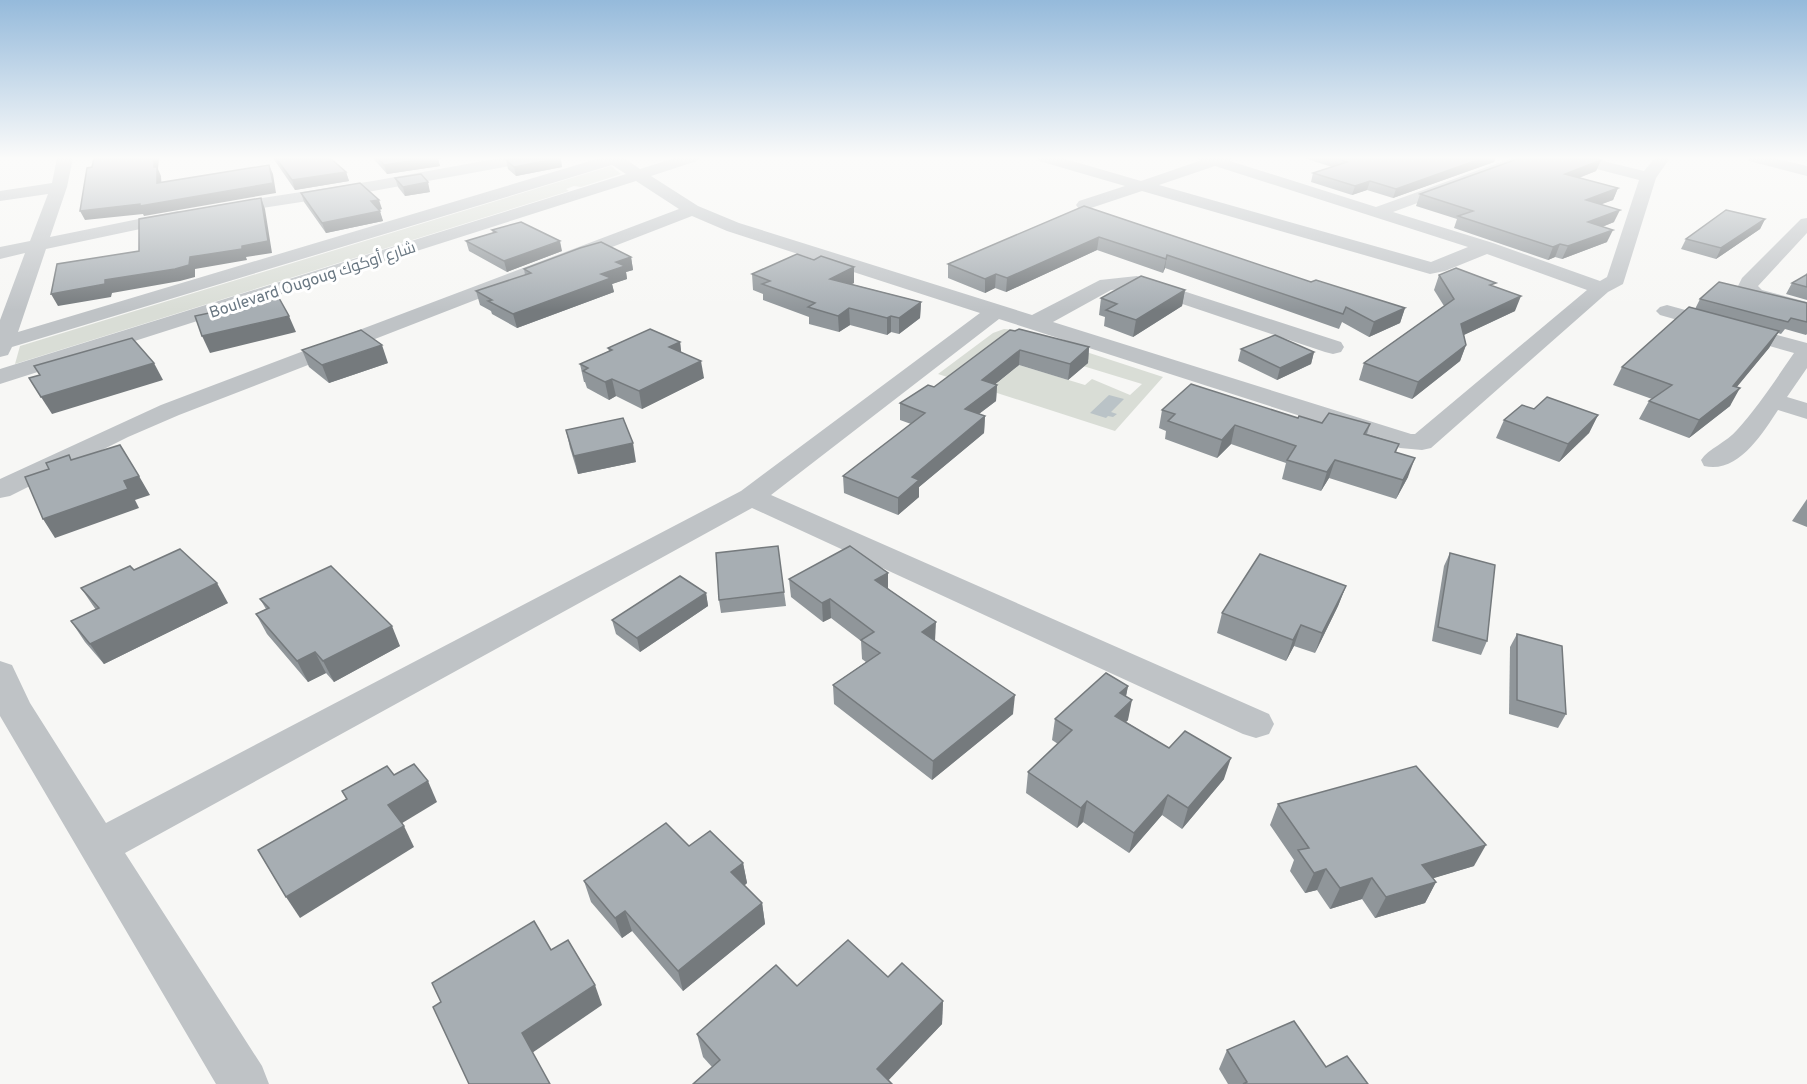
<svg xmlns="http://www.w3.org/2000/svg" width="1807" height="1084" font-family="Overpass,Cairo,sans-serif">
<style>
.green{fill:#d9ddd6;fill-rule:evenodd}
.water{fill:#bac3c7}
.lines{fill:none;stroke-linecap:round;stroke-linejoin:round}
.minor{fill:#bfc3c6;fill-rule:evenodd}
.wall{fill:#90969a}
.shaded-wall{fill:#757a7d}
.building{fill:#a7aeb3;stroke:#757a7d;stroke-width:1.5}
.labels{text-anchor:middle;stroke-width:6;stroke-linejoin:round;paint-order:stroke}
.far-street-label{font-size:16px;fill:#697782;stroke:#fff}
</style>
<rect width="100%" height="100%" fill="#f7f7f5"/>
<g class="green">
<path d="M611 166 621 174 581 187 574 186 566 189 569 191 15 364 20 346Z"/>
<path d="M1004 329 1019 330 1163 377 1115 431 938 374 993 333ZM1009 345 1061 353 1089 360 1083 366 1142 384 1130 395 1092 379 1085 385 1019 365 995 385Z"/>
</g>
<path class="water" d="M1109 395 1124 399 1111 412 1117 414 1113 417 1108 416 1106 418 1090 413Z"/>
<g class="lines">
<g class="minor">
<path d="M57 158H73L67 187 50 237 178 211 184 212 187 216 184 220 178 221 46 249 18 332 600 158H624L640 169 675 158H699L697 161 651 176 698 206 739 223 1032 315 1100 280 1137 276 1341 342 1344 347 1341 352 1333 354 1325 352 1135 288 1111 290 1053 322 1411 434H1415L1587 290 1487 254 1445 271 1430 274 1142 191 1085 210 1079 209 1076 205 1079 201 1125 186 1039 161 1037 158H1062L1141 181 1199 161 1198 158H1231L1230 161 1376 207 1512 158H1534L1532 161 1393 212 1493 243 1600 281 1607 277 1639 180 1566 161 1564 158H1591L1644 171 1655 158H1670L1656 178 1623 284 1608 292 1431 448 1422 450 1400 448 999 319 771 495 1269 714 1274 724 1269 734 1256 738 1243 734 752 508 125 853 262 1066 269 1084H216L0 716V661L12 665 30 703 106 823 741 491 980 313 727 231 692 216 179 415 128 437 10 496 0 498V479L161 405 679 209 636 181 0 384V369L626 174 612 165 12 347 8 355 0 357V320L25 253 0 259V247L30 241 48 194 0 201V191L52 183ZM1215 166 1468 247 1431 262 1159 185Z"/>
<path d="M500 158H534L527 163 373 191 222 214 216 213 213 209 216 205 222 204 373 181Z"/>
<path d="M1747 158H1774L1807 166V176L1749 161Z"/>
<path d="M1807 218V233L1758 286 1762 290 1807 302V314L1748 298 1737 288 1742 278 1801 219Z"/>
<path d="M1667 305 1807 343V368L1787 397 1807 403V419L1778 410C1762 434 1738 474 1704 466L1701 460C1708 449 1727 442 1737 430 1758 407 1776 379 1794 353L1660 315 1656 311 1660 307Z"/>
</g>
</g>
<g class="wall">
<path d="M273 158H330L346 172 349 181 295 190Z"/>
<path d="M373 158H443L438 159 440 166 387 174Z"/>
<path d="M1304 158H1495L1494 162 1393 198 1367 190 1352 195 1311 182 1313 173 1332 167Z"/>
<path d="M1530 159 1601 160 1596 171 1579 178 1618 188 1613 200 1601 204 1614 222 1602 227 1607 242 1562 259 1555 257 1548 260 1454 228 1457 219 1416 206 1420 194Z"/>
<path d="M506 160 562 167 516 176 508 169Z"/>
<path d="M395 178 430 192 405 196 398 187Z"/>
<path d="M301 193 382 209 379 210 383 221 326 233 304 202Z"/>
<path d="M1084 206 1311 282 1405 308 1400 323 1369 337 1342 322 1339 329 1165 268 1163 273 1097 250 1006 292 995 288 985 293 948 278V264Z"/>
<path d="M1765 219 1760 229 1716 259 1681 249 1686 239Z"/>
<path d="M492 230 562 251 507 272 469 251 466 241 493 233Z"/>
<path d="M631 257 633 270 626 272 627 279 612 284 614 292 517 328 492 314 491 311 480 305 476 291 525 275 524 269Z"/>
<path d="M814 260 854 267V283L851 284 921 302 920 318 899 334 891 332 887 335 850 325 839 332 809 324V317L763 300V294L753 290 752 274Z"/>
<path d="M1807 274V300L1786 294 1792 283 1806 275Z"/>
<path d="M1439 275 1494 287 1515 311 1464 335 1466 345 1460 361 1412 399 1359 380 1364 363 1444 306 1434 290Z"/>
<path d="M1185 290 1182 306 1133 337 1104 326 1105 317 1099 315 1101 298Z"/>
<path d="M1700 299 1807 303V334L1806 335 1785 329 1781 334 1778 333 1769 348 1736 387 1730 406 1689 438 1639 419 1649 401 1652 399 1613 385 1622 367 1695 309Z"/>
<path d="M1010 330 1089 347 1088 363 1068 380 1019 365 995 384 997 385 996 401 979 414 985 416 984 433 919 487V497L898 515 844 493 843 476 911 424 900 420V403L934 387Z"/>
<path d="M680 342 681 352 704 378 642 409 616 396 609 400 587 388 585 382H584L580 364 609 351 608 348Z"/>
<path d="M1241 349 1314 352 1311 364 1277 380 1238 361Z"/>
<path d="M302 350 388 363 329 383 309 367Z"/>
<path d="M1534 409 1598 415 1589 433 1559 462 1496 438 1504 420Z"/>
<path d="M1162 410 1298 418 1322 423 1370 424 1367 434 1399 444 1396 452 1408 477 1396 499 1329 478 1321 491 1282 479 1286 463 1231 444 1217 458 1165 439 1166 431 1159 428Z"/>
<path d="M566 430 636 462 578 474 570 448Z"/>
<path d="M1807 499V527L1792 521Z"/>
<path d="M1450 553 1487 641 1481 655 1432 641 1444 566Z"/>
<path d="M134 570 228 603 104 664 85 642 71 621 96 610 81 588Z"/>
<path d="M888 573V588L935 641 1013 714 932 780 834 704 833 685 866 662 862 659 861 641 831 618 823 622 791 597 789 579Z"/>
<path d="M1346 586 1338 606 1315 653 1294 646 1286 661 1217 633 1222 613Z"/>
<path d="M784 592 786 606 721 613 719 600Z"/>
<path d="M706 593 708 606 640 652 616 634 612 620Z"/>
<path d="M260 599 400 646 334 682 326 673 308 682 267 634 256 614 266 609Z"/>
<path d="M1517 634 1566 714 1558 728 1509 714 1510 647Z"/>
<path d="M1128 686 1126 696 1128 720 1126 722 1169 748 1224 779 1182 829 1162 815 1129 853 1083 822 1077 828 1026 793 1028 772 1058 744 1052 740 1055 719Z"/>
<path d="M1278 804 1474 866 1433 878 1436 882 1425 903 1375 918 1362 899 1330 909 1317 890 1305 893 1290 871 1294 860 1270 825Z"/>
<path d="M689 846 743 863 747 883 744 886 762 903 765 924 683 991 632 931 622 938 591 902 584 881Z"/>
<path d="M888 977 943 1001 942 1024 888 1080 712 1067 703 1057 697 1034 797 986Z"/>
<path d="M1227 1050 1326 1067 1368 1084H1228L1219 1069Z"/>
</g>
<g class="shaded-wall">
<path d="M154 158H159L158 169 161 176 162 192 157 183 154 167Z"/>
<path d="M428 158H443L438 159 440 166 387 174 384 165Z"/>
<path d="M561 158 562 167 516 176 514 167Z"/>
<path d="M1483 158H1495L1494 162 1393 198 1396 189Z"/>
<path d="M1601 160 1596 171 1560 185 1565 174Z"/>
<path d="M269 165 273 174 276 193 144 216 143 214 85 220 80 211Z"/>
<path d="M346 172 349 181 295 190 292 180Z"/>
<path d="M1370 181 1367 190 1352 195 1355 186Z"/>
<path d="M428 182 430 192 405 196 403 187Z"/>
<path d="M1618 188 1613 200 1581 212 1586 200Z"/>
<path d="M261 198 265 209 272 253 246 257 247 260 195 269V277L180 281 112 293 111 297 58 306 51 294 105 280 190 257 242 246Z"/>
<path d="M379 200 382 209 374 211 371 201Z"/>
<path d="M1620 210 1614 222 1582 235 1588 222Z"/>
<path d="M380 211 383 221 326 233 322 223Z"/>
<path d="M1765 219 1760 229 1716 259 1721 248Z"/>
<path d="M1613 230 1607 242 1562 259 1568 246Z"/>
<path d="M1099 237 1097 250 1006 292 1007 278Z"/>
<path d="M560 241 562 251 507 272 504 261Z"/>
<path d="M1560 244 1555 257 1548 260 1553 247Z"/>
<path d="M1167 255 1165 268 1163 273 1166 259Z"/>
<path d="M631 257 633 270 626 272 627 279 612 284 614 292 517 328 513 314 616 262Z"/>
<path d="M854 267V283L831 295 830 279Z"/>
<path d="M996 274 995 288 985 293V279Z"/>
<path d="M1185 290 1182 306 1133 337 1136 320Z"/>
<path d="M1521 296 1515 311 1455 339 1461 324Z"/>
<path d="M921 302 920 318 899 334V318Z"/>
<path d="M849 308 850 325 839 332 838 316Z"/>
<path d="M1405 308 1400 323 1369 337 1374 322Z"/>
<path d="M289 316 296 332 210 353 202 336Z"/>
<path d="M891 316V332L887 335V318Z"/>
<path d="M1779 331 1769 348 1727 399 1740 388 1730 406 1689 438 1699 420 1733 386Z"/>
<path d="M680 342 682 359 669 347Z"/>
<path d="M382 345 388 363 329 383 322 365Z"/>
<path d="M1466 345 1460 361 1412 399 1418 382Z"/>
<path d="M1089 347 1088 363 1068 380 1070 364Z"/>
<path d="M1020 350 1019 365 981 396 982 380Z"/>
<path d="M1314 352 1311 364 1277 380 1280 368Z"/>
<path d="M701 361 704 378 642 409 639 391Z"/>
<path d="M154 363 163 380 52 414 41 397Z"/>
<path d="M612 379 616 396 609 400 605 382Z"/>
<path d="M997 385 996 401 964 425 965 409Z"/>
<path d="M1598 415 1589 433 1559 462 1568 444Z"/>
<path d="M985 416 984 433 919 487V497L898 515V498L912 477Z"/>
<path d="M1235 425 1231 444 1217 458 1222 440Z"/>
<path d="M633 443 636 462 578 474 574 456Z"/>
<path d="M1415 458 1408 477 1396 499 1403 480Z"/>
<path d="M1335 460 1329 478 1321 491 1327 472Z"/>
<path d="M139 476 150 495 135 500 139 508 55 538 43 519 124 481Z"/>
<path d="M888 573V591L875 580Z"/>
<path d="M217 583 228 603 104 664 90 644Z"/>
<path d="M1346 586 1338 606 1315 653 1322 633Z"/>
<path d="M706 593 708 606 640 652 637 638Z"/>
<path d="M830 599 831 618 823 622 822 603Z"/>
<path d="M936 622 935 641 922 632Z"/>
<path d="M1301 625 1294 646 1286 661 1293 640Z"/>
<path d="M392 626 400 646 334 682 323 661Z"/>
<path d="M315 652 326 673 308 682 297 661Z"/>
<path d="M1128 686 1124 706 1120 693Z"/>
<path d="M1015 695 1013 714 932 780 933 761Z"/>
<path d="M1132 700 1128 720 1111 736 1115 716Z"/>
<path d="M1231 758 1224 779 1182 829 1188 808Z"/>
<path d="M428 781 437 802 399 825 388 805Z"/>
<path d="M1168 795 1162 815 1129 853 1134 833Z"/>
<path d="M1087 801 1083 822 1077 828 1081 808Z"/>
<path d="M404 826 414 847 300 918 286 897Z"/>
<path d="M1486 845 1474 866 1411 885 1422 865Z"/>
<path d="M743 863 747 883 735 893 731 872Z"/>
<path d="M1326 869 1317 890 1305 893 1314 873Z"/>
<path d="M1372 878 1362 899 1330 909 1340 888Z"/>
<path d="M1436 882 1425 903 1375 918 1386 897Z"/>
<path d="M762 903 765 924 683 991 678 971Z"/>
<path d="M625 911 632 931 622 938 615 918Z"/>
<path d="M595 985 602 1005 532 1053 522 1033Z"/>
<path d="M943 1001 942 1024 885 1084 877 1069Z"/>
</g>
<g class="building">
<path d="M94 158H154V167H157V183L269 165 273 183 140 206V204L80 211 87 168 92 167Z"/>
<path d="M276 158H330L346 172 292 180Z"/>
<path d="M378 158H428L384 165Z"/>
<path d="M514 158H559L514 167 506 160Z"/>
<path d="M1335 158H1483L1396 189 1370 181 1355 186 1313 173 1347 162Z"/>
<path d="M1520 158 1530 159 1533 158H1593L1601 160 1565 174 1618 188 1586 200 1620 210 1588 222 1613 230 1568 246 1560 244 1553 247 1458 216 1473 211 1420 194Z"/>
<path d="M421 174 428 182 403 187 395 178Z"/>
<path d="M360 183 379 200 371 201 380 211 322 223 301 193Z"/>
<path d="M261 198 268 241 242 246V249L190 257 189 265 175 269 105 280V284L51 294 57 264 139 251V219Z"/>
<path d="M1084 206 1311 282 1316 280 1405 308 1374 322 1346 307 1343 314 1167 255 1166 259 1099 237 1007 278 996 274 985 279 948 264Z"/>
<path d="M1726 210 1765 219 1721 248 1686 239Z"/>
<path d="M521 222 560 241 504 261 466 241 496 232 492 230Z"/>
<path d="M601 242 631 257 616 262 625 266 601 274 611 278 513 314 488 301 492 300 476 291 531 273 524 269 580 248Z"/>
<path d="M797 254 814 260 821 256 854 267 830 279 921 302 899 318 891 316 887 318 849 308 838 316 808 307 815 303 762 284 770 281 752 274Z"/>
<path d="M1456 268 1496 283 1490 285 1521 296 1461 324 1466 345 1418 382 1364 363 1454 299 1439 275Z"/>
<path d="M1807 274V287L1792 283 1806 275Z"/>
<path d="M1141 276 1185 290 1136 320 1106 310 1117 304 1101 298Z"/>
<path d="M1719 282 1807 303V322L1791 318 1788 322 1700 299Z"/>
<path d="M279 298 289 316 202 336 195 316Z"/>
<path d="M1689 307 1779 331 1733 386 1740 388 1699 420 1649 401 1672 385 1622 367Z"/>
<path d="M650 329 680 342 669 347 701 361 639 391 612 379 605 382 583 371 588 368 580 364 612 350 608 348Z"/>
<path d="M1019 329 1089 347 1070 364 1020 350 982 380 997 385 965 409 985 416 912 477 919 480 898 498 843 476 925 413 900 403 928 385 934 387 1010 330 1015 331Z"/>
<path d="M361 330 382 345 322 365 302 350Z"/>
<path d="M1275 335 1314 352 1280 368 1241 349Z"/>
<path d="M132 338 154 363 41 397 29 378 40 375 34 366Z"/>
<path d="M1191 384 1298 418 1299 416 1322 423 1329 413 1370 424 1364 434 1399 444 1395 452 1415 458 1403 480 1335 460 1327 472 1287 460 1296 446 1235 425 1222 440 1168 421 1175 414 1162 410Z"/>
<path d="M1547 397 1598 415 1568 444 1504 420 1522 405 1534 409Z"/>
<path d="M623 418 633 443 574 456 566 430Z"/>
<path d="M120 445 139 476 124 481 128 489 43 519 25 477 49 469 46 463 69 455 71 460Z"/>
<path d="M778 546 784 592 719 600 716 553Z"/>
<path d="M850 546 888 573 875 580 936 622 922 632 1015 695 933 761 833 685 880 653 861 640 874 632 830 599 822 603 789 579Z"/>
<path d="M180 549 217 583 90 644 71 621 99 608 81 588 130 566 134 570Z"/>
<path d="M1450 553 1495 565 1487 641 1438 627Z"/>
<path d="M1260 554 1346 586 1322 633 1301 625 1293 640 1222 613Z"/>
<path d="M331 566 392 626 323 661 315 652 297 661 256 614 269 608 260 599Z"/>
<path d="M680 576 706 593 637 638 612 620Z"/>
<path d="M1517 634 1562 646 1566 714 1517 700Z"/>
<path d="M1106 673 1128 686 1120 693 1132 700 1115 716 1169 748 1185 731 1231 758 1188 808 1168 795 1134 833 1087 801 1081 808 1028 772 1072 730 1055 719Z"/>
<path d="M414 764 428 781 388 805 404 826 286 897 258 850 347 799 342 791 387 766 394 775Z"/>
<path d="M1416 766 1486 845 1422 865 1436 882 1386 897 1372 878 1340 888 1326 869 1314 873 1298 850 1309 848 1278 804Z"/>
<path d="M666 823 689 846 710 831 743 863 731 872 762 903 678 971 625 911 615 918 584 881Z"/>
<path d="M534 921 551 950 568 940 595 985 522 1033 550 1084H469L433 1007 441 1002 432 983Z"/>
<path d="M848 940 888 977 902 963 943 1001 877 1069 892 1084H693L720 1060 697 1034 776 965 797 986Z"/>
<path d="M1294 1021 1326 1067 1347 1056 1368 1084H1243L1247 1082 1227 1050Z"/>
</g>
<linearGradient id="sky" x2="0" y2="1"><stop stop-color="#95badb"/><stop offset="0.51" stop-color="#fbfbfa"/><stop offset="1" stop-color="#fbfbfa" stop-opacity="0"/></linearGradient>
<rect width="1807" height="310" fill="url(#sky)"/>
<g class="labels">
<g class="far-street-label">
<text transform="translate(312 279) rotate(-18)" y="6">Boulevard Ougoug شارع أوكوك</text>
</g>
</g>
</svg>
